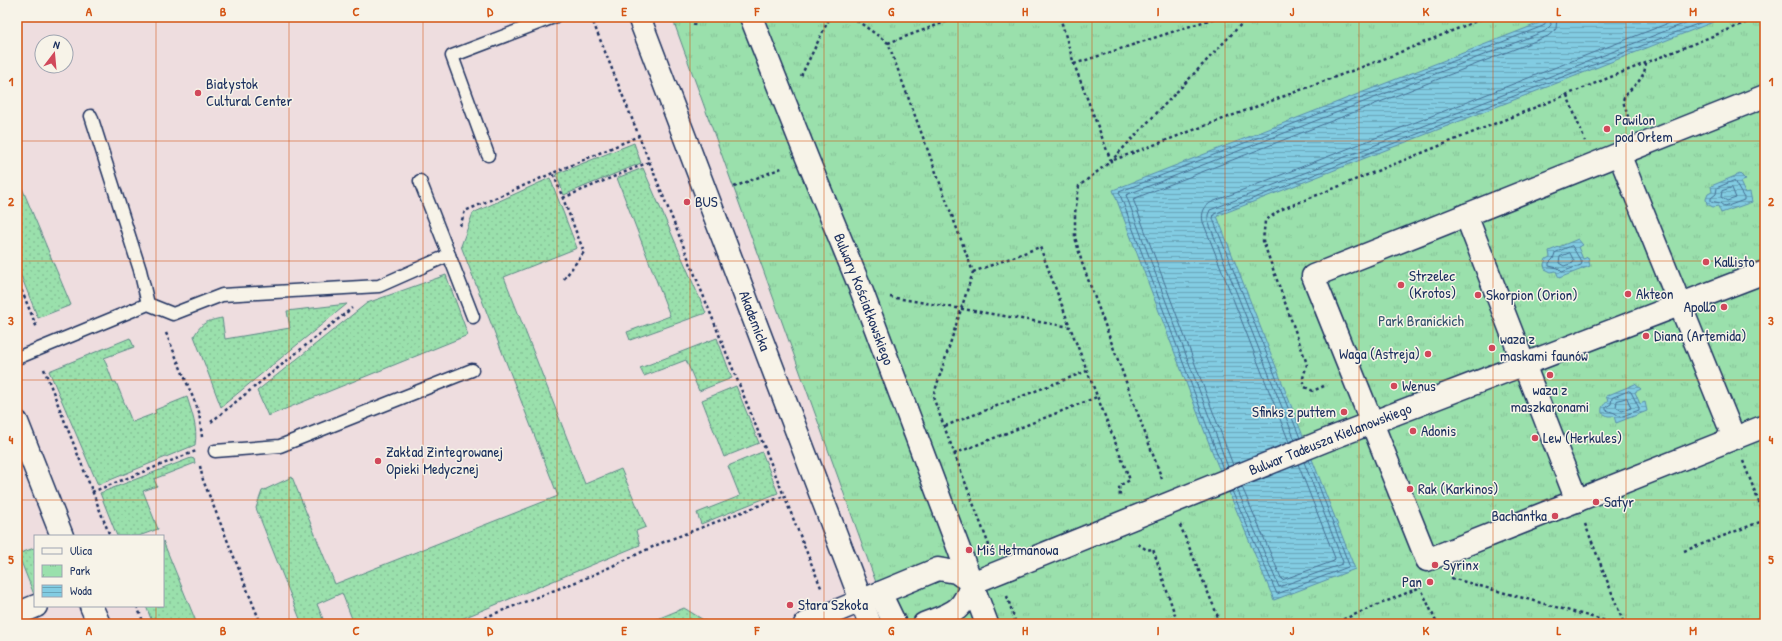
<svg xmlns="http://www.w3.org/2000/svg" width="1782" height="641" font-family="'Patrick Hand',sans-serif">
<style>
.grass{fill:url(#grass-dots);stroke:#5a8885}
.park{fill:url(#park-tufts);stroke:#5a8885}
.water{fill:url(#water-rules);stroke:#598dad}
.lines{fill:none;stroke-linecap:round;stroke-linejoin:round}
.shore{stroke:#446e93;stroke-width:1}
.lane-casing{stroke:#1b2f5e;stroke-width:15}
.street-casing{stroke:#1b2f5e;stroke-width:25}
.secondary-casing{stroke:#1b2f5e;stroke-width:25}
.path{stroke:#1b2f5e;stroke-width:2.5;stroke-dasharray:3 3;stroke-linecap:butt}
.lane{stroke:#f7f3e8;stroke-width:12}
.street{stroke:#f7f3e8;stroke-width:22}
.secondary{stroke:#f7f3e8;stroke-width:22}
.grid{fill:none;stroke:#d45514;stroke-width:1;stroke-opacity:0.55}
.poi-dot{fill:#d1495b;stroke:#f7f3e8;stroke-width:1.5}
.labels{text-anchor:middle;stroke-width:3;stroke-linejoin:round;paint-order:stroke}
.poi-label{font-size:15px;fill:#1b2f5e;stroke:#f7f3e8;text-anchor:start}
.street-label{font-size:15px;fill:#1b2f5e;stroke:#f7f3e8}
.park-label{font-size:15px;fill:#34526e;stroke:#f7f3e8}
.neatline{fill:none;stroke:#d45514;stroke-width:1.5}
.grid-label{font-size:13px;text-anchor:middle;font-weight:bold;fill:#d45514}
</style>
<defs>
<pattern id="grass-dots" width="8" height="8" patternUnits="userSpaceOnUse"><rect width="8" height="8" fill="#9ae0ac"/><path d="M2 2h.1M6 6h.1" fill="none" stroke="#84c096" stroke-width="1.8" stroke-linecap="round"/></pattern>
<pattern id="park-tufts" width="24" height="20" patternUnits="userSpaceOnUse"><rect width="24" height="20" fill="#9ae0ac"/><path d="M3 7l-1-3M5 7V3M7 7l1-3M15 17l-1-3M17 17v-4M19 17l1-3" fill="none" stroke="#84c096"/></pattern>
<pattern id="water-rules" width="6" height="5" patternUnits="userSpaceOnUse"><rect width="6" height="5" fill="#82cce2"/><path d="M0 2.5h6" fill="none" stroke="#6aa6ba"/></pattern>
</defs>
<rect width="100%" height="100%" fill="#eedddf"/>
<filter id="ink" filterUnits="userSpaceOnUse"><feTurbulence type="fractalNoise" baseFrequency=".025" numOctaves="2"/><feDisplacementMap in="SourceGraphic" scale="8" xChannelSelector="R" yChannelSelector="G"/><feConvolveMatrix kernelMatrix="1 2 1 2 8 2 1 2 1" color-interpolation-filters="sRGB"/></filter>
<g filter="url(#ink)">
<g class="grass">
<path d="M634 143 641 163 564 195 556 174Z"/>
<path d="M643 168 706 313 630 340 627 332 670 316 617 178Z"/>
<path d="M17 176 71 305 38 318 17 266Z"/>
<path d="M550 178 577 248 504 277 585 484 621 469 646 527 636 531 640 545 449 624H354L342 593 317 604 325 624H302L256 508 262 491 292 477 335 584 558 496 461 246 473 213Z"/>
<path d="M446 275 468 335 268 416 257 391 367 303Z"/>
<path d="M347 304 221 407 194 336C202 322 207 321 222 318L225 339 290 328 287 311Z"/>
<path d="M130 338 134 347 104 358 113 382H116L132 422 156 413 155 410 187 397C192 413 198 428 195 445L98 485 49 371Z"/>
<path d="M717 338 732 378 699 391 686 360 644 376 640 368Z"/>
<path d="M736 386 759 443 724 457 702 400Z"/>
<path d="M762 452 778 493 701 524 697 513 740 496 728 466Z"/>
<path d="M191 458 194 459 195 463 154 479 157 486 143 491 158 529 139 536H117L100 493Z"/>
<path d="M163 541 197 624H153L146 606H163Z"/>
<path d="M34 548 35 550V597L18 554Z"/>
<path d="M684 608 710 624H645Z"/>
</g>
<path class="park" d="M672 17H1765V624H891Z"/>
<g class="water">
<path d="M1541 17H1726L1217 216 1355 569 1274 600 1215 459 1113 190 1542 22Z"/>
<path d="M1740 174 1746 180 1740 182 1745 193 1750 192 1752 202 1721 213 1718 206 1713 207 1707 204 1706 199 1708 194 1712 192 1711 186Z"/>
<path d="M1578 239 1583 245 1578 247 1583 259 1588 257 1590 266 1559 278 1556 271 1551 272 1545 269 1544 264 1546 259 1550 257 1549 251Z"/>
<path d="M1635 384 1641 389 1635 392 1640 404 1645 402 1647 411 1616 423 1614 416H1608L1602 413C1601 407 1603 405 1608 401L1606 396Z"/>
</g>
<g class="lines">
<g class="shore">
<path d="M1734 181 1744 198V200L1725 207 1720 203 1711 201V198L1716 194 1717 188Z"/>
<path d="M1732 188 1736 198 1727 201 1721 197 1722 191Z"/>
<path d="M1572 246 1582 263 1581 265 1562 272 1558 268 1549 266V263L1553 259 1555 253Z"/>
<path d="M1570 253 1574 261 1573 263 1564 266 1559 263 1560 257Z"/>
<path d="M1629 391 1631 392 1639 408V410L1620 417 1615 413 1606 410V407L1611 404 1612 398Z"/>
<path d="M1627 398 1631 408 1622 411 1616 407 1617 401Z"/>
<path d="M1300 438 1213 219 1214 214 1715 17"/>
<path d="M1295 440 1208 221V215L1210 210 1701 17"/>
<path d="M1289 442 1203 222C1201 213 1204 206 1212 202L1684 17"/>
<path d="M1233 465 1133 199 1548 36 1556 29 1557 17"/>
<path d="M1228 467 1126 195 1545 31 1551 25 1550 17"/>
<path d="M1223 469 1119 192 1543 26 1546 22 1545 17"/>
<path d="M1242 487 1282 580 1334 561 1335 558 1298 464"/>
<path d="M1237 489 1279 587 1342 564 1343 562 1304 462"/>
<path d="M1232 491 1277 594 1348 567 1349 565 1309 460"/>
</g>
<g class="lane-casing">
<g id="lane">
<path d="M91 116 140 270 148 304"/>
<path d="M488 155 452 56 554 17"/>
<path d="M449 255 473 317"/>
<path d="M17 358 148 304 173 314 222 295 379 286 449 255 420 181"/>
<path d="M215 451 280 446 472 370"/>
</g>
</g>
<g class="street-casing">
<g id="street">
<path id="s1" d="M639 17 870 624"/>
<path id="s2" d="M751 17 807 158 862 292 987 624"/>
<path d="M1765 96 1313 276 1427 560 1765 426"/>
<path d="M1619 154 1734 438"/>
<path d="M1466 215 1577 501"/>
<path id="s3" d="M972 583 1324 441 1765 272"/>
<path d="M880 593 895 624"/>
<path d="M17 614 36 606"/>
<path d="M805 624 938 569 956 572 972 583"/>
<path d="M924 624C952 613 962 613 972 583"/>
</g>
</g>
<g class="secondary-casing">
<g id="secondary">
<path d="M17 422 62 536"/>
<path d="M91 606 99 624"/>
</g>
</g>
<g class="path">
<path d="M591 17 822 590"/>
<path d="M852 17 888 43 973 272 933 397 990 548"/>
<path d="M1060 17 1074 64 1111 161 1386 58 1486 17"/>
<path d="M694 26 695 17"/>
<path d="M888 43 959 17"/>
<path d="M1074 64 1218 17"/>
<path d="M801 76 830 17"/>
<path d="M1567 95 1585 141"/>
<path d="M1630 123 1623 101 1625 95 1639 81 1644 73 1646 63"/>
<path d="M734 187 784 167"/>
<path d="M563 198 649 162"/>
<path d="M460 226 465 211 553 173"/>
<path d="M973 272 1040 247 1070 327"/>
<path d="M17 279 37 328"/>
<path d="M564 279 584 252 553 173 639 136"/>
<path d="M890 297 1070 327 1130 480 1119 486 1120 496"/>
<path d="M166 333 199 412 202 437"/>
<path d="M44 369 110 536"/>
<path d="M1324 386 1313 391 1305 387 1303 378 1307 364 1263 241 1265 221 1280 210 1760 17"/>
<path d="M211 422 352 308"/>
<path d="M945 426 1087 371"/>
<path d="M954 454 1097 397"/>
<path d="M1743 461 1765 518"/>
<path d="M200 466 203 480 261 624"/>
<path d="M1162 479 1082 263 1075 237V213L1079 186 1111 161 1248 17"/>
<path d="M92 492 196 451"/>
<path d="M1585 524 1624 624"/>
<path d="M1180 525 1221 624"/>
<path d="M1138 544 1147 550 1153 549 1178 624"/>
<path d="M1684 551 1765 520"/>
<path d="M1451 578 1617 624"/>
<path d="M1420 586 1437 624"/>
<path d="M1007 596 1016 624"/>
<path d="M137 606 144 624"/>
<path d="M468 624 591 576 661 543 784 496"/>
<path d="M1332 624 1421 587"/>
<path d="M1745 624 1765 616"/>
</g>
<use href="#lane" class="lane"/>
<use href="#street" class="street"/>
<use href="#secondary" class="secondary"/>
</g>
</g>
<path class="grid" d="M156 17V536M289 17V624M423 17V624M557 17V624M690 17V624M824 17V624M958 17V624M1092 17V624M1225 17V624M1359 17V624M1493 17V624M1626 17V624M17 141H1765M17 261H1765M17 380H1765M17 500H1765M156 606V624"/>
<g class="poi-dot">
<circle cx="198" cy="93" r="4"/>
<circle cx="1607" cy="129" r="4"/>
<circle cx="687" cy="202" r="4"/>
<circle cx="1706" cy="262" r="4"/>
<circle cx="1401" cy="285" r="4"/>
<circle cx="1628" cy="294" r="4"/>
<circle cx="1478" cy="295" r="4"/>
<circle cx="1724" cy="307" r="4"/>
<circle cx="1646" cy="336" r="4"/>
<circle cx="1492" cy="348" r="4"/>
<circle cx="1428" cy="354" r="4"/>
<circle cx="1550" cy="375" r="4"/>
<circle cx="1394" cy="386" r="4"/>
<circle cx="1344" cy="412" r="4"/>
<circle cx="1413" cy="431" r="4"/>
<circle cx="1535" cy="438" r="4"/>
<circle cx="378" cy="461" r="4"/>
<circle cx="1410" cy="489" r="4"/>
<circle cx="1596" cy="502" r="4"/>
<circle cx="1555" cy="516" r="4"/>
<circle cx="969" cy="550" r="4"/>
<circle cx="1435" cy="565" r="4"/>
<circle cx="1430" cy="582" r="4"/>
<circle cx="790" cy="605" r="4"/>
</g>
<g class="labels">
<g class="poi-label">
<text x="206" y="89">Białystok<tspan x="206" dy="17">Cultural Center</tspan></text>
<text x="1615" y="125">Pawilon<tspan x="1615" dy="17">pod Orłem</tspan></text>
<text x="695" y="207">BUS</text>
<text x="1714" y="267">Kallisto</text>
<text x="1409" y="281">Strzelec<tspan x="1409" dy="17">(Krotos)</tspan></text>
<text x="1636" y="299">Akteon</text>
<text x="1486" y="300">Skorpion (Orion)</text>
<text x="1716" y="312" text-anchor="end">Apollo</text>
<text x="1654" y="341">Diana (Artemida)</text>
<text x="1500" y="344">waza z<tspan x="1500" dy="17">maskami faunów</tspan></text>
<text x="1420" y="359" text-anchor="end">Waga (Astreja)</text>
<text x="1402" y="391">Wenus</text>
<text x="1550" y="395" text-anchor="middle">waza z<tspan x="1550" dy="17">maszkaronami</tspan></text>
<text x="1336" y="417" text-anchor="end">Sfinks z puttem</text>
<text x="1421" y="436">Adonis</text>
<text x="1543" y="443">Lew (Herkules)</text>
<text x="386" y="457">Zakład Zintegrowanej<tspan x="386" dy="17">Opieki Medycznej</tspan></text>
<text x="1418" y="494">Rak (Karkinos)</text>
<text x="1604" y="507">Satyr</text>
<text x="1547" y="521" text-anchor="end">Bachantka</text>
<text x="977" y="555">Miś Hetmanowa</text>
<text x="1443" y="570">Syrinx</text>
<text x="1422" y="587" text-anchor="end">Pan</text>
<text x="798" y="610">Stara Szkoła</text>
</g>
<g class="street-label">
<text dy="5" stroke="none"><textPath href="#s2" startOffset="304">Bulwary Kościałkowskiego</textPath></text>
<text dy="5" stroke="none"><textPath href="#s1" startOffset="325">Akademicka</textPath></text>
<text dy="5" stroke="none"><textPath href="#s3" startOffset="386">Bulwar Tadeusza Kielanowskiego</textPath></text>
</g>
<g class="park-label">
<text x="1421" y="326">Park Branickich</text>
</g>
</g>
<rect width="1782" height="641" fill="none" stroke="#f7f3e8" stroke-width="44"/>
<rect x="34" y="535" width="130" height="72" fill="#f7f3e8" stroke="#9fa5b1"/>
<rect x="42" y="548" width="20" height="6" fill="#f7f3e8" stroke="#9fa5b1"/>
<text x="70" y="555" font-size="12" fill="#1b2f5e">Ulica</text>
<rect x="42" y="565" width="20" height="12" fill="url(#park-tufts)" stroke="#9fa5b1"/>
<text x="70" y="575" font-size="12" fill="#1b2f5e">Park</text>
<rect x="42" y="585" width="20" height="12" fill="url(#water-rules)" stroke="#9fa5b1"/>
<text x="70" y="595" font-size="12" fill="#1b2f5e">Woda</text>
<g transform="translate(54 54) rotate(16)"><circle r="19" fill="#f7f3e8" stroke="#9fa5b1"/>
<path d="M0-3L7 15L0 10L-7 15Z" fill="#d1495b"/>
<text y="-6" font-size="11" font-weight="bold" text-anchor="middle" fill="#1b2f5e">N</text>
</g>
<rect x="22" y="22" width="1738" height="597" class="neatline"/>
<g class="grid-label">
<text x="89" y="16">A</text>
<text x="223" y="16">B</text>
<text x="356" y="16">C</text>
<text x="490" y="16">D</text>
<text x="624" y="16">E</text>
<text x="757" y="16">F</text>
<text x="891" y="16">G</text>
<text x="1025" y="16">H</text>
<text x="1158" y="16">I</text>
<text x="1292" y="16">J</text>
<text x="1426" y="16">K</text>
<text x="1559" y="16">L</text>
<text x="1693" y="16">M</text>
<text x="11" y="86">1</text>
<text x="1771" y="86">1</text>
<text x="11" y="206">2</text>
<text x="1771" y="206">2</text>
<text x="11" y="325">3</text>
<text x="1771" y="325">3</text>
<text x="11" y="444">4</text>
<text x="1771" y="444">4</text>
<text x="11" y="564">5</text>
<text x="1771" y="564">5</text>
<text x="89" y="635">A</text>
<text x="223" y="635">B</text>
<text x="356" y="635">C</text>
<text x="490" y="635">D</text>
<text x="624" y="635">E</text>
<text x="757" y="635">F</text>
<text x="891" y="635">G</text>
<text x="1025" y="635">H</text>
<text x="1158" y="635">I</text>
<text x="1292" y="635">J</text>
<text x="1426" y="635">K</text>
<text x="1559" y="635">L</text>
<text x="1693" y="635">M</text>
</g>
</svg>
